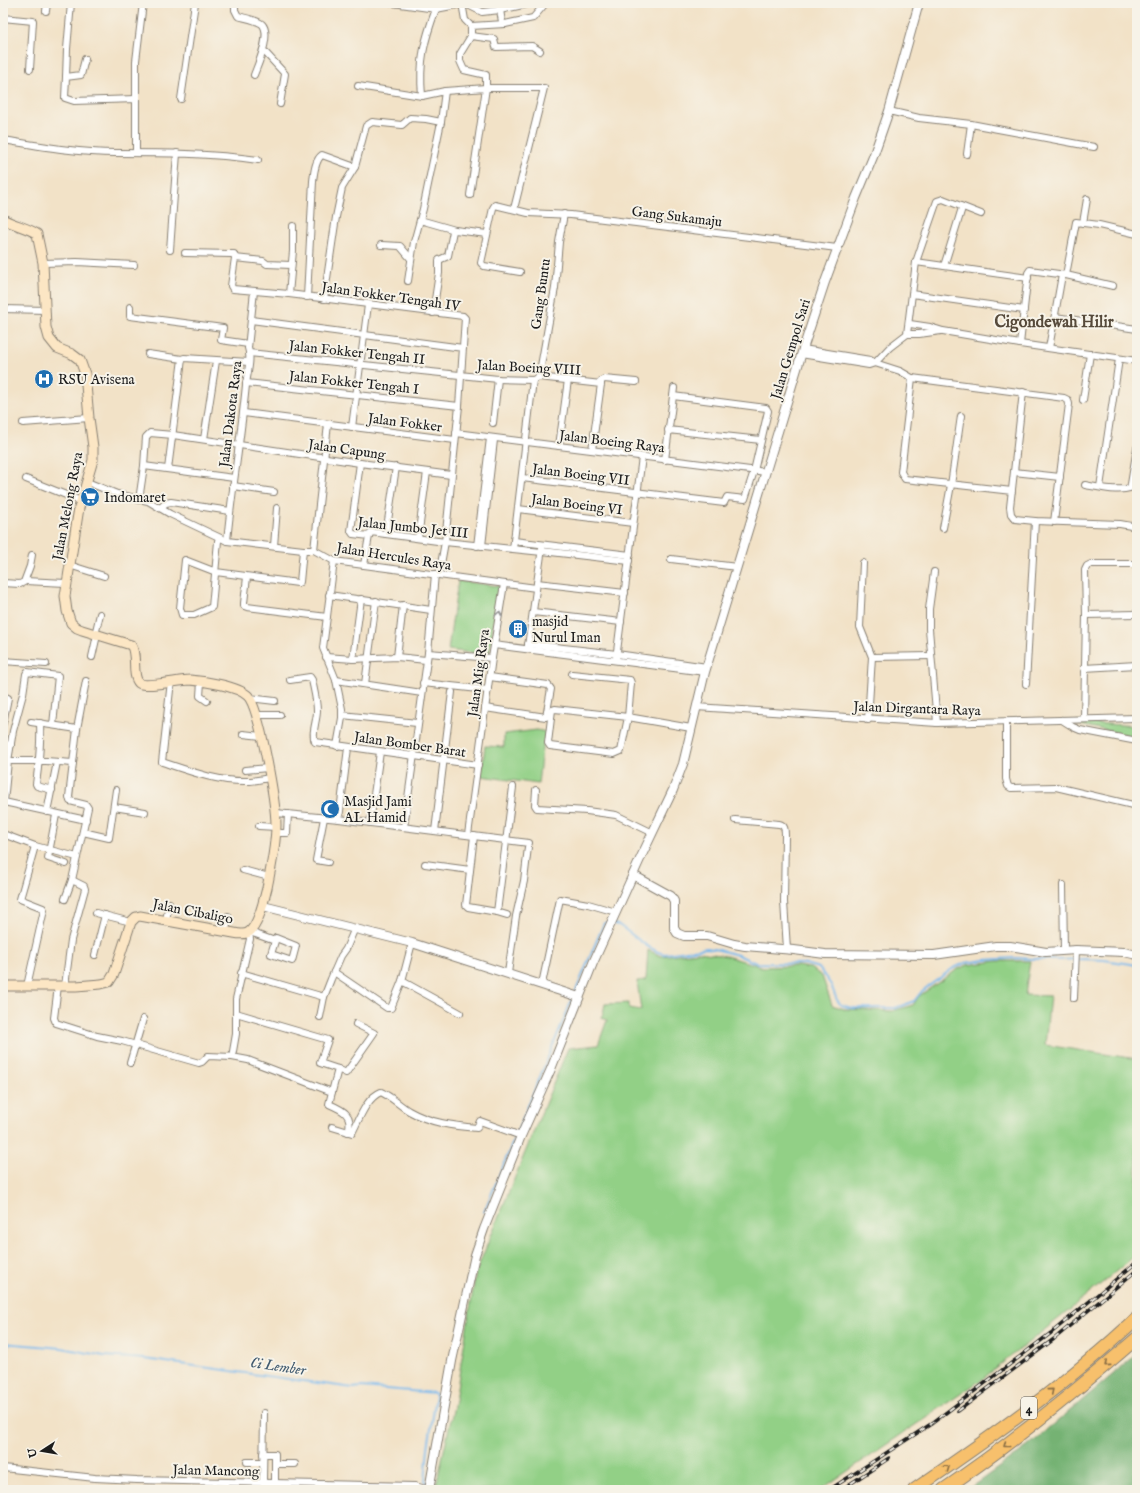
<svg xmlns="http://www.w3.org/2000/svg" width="1140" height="1493" font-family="'IM FELL English',serif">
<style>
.green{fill:#92d086;stroke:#577651}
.forest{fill:#75b273;stroke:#486748}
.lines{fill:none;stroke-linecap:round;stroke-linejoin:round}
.stream{stroke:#77b8ec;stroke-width:2}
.minor-casing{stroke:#877f72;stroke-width:8}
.tertiary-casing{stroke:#877f72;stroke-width:10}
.secondary-casing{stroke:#877f72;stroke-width:11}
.motorway-casing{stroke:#877f72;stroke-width:14}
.minor{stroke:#fff;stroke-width:6}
.tertiary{stroke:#fff;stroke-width:8}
.secondary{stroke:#fce6c4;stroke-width:9}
.motorway{stroke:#f7c06c;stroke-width:12}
.rail-casing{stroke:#1c1c1c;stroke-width:3.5}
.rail{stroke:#f7f3e8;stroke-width:2;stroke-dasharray:6;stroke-linecap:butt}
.oneway{stroke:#999}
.oneway2{stroke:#8a6e44}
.labels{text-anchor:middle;stroke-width:4;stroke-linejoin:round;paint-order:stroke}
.shield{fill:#f7f3e8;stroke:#5e5c59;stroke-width:1}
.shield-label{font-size:13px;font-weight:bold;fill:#1c1c1c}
.street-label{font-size:14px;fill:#1c1c1c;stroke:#f7f3e8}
.poi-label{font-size:14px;fill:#1c1c1c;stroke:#f7f3e8;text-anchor:start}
.water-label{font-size:15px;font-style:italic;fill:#405a6f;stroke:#f7f3e8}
.quarter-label{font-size:16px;font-weight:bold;fill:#564a3b;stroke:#f7f3e8}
</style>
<rect width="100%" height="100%" fill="#f7f3e8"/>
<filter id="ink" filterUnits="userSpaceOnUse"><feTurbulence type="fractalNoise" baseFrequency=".025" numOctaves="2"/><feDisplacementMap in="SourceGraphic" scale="8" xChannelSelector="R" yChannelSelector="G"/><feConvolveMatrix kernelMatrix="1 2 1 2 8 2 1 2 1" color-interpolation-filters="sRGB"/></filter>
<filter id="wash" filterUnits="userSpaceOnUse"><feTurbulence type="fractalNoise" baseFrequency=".012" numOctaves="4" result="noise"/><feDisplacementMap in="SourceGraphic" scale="16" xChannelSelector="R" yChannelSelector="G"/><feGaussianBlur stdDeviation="0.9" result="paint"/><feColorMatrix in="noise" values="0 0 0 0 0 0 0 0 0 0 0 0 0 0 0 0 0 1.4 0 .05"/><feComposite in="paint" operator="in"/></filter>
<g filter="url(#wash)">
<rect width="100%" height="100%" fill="#f2e2c7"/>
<g class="green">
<path d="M458 581 499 586 489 655 448 650Z"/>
<path d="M1077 722 1137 726V737L1076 724Z"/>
<path d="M537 730 546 732 542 749 538 784 481 776 485 746 504 747V734Z"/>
<path d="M648 950 661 956 699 952 726 956 763 967 797 966 810 968 822 976 832 1005 844 1009 892 1011 913 1005 919 996 958 969 968 965 997 961H1030L1025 995 1050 996 1045 1045 1137 1059V1254L1072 1308 981 1380 820 1490H435L454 1406 476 1272 568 1048 598 1045 607 1020 602 1018 605 1004 629 1003V1008L641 1010 637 981 646 980Z"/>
</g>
<path class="forest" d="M1137 1354V1490H967L1027 1447Z"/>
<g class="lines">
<g class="stream">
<path d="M614 924 619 925 647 946 658 952 665 954 707 948 719 950 738 955 756 963 805 964 819 968 831 985 837 1000 841 1005 852 1008H895L901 1006 914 1001 922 991 952 969 965 963 985 960 1014 958 1058 960 1083 959 1104 960 1137 965"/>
<path d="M575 993 604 923H608"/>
<path d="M484 1212 573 997"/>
<path d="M3 1343 62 1348 104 1356 144 1359 353 1388 361 1387 435 1393 436 1396 428 1448 425 1481 429 1483"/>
<path d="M433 1485 452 1490"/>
</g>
</g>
</g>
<g filter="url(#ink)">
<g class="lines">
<g class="minor-casing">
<g id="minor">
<path d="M235 3V10L238 16C245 18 257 20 262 24 272 34 258 64 254 75"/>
<path d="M393 3 436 9 462 4 468 5 482 12 500 10 502 22 505 24 533 18 544 5V3"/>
<path d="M462 3 465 20 471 26 505 24"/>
<path d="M499 3 500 10 532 3"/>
<path d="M46 11 47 3"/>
<path d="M3 18 33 21 30 69"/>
<path d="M471 26V36L460 54V61L464 70 486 75V88H544L514 209"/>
<path d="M471 36 494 39 496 47 532 46 540 51"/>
<path d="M263 50 285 74 280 104"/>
<path d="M85 59 81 75 66 77 65 98 74 101 136 99V152"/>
<path d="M66 77 67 49 71 3"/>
<path d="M358 86 422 96 445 91 486 88 470 195"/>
<path d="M422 96C419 61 424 41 436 9"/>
<path d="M136 99V61L143 3"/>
<path d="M181 99 195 3"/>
<path d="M889 111 919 118 971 124 1094 147"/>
<path d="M3 140C40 146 78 153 115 153 163 153 210 153 258 160"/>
<path d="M967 154 971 124"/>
<path d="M355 167 366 126 372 122 402 125 410 118 426 119 441 122 445 91"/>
<path d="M420 220 455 230"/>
<path d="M1083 223 1087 199"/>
<path d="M381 245 400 246 411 259"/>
<path d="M170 250 177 153"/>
<path d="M185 253 231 254H234L235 258"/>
<path d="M235 258 231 286 233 289 289 294 463 316 465 318 459 406 445 542 439 575"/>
<path d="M235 258 263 261 267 264 291 265"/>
<path d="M916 262 1028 278"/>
<path d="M43 263 77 262 134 265"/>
<path d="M944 266 962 208"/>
<path d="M520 272 484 266 481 263 493 208 495 205 528 213 571 215 837 248"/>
<path d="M1066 275 1076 222 1099 225 1137 234"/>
<path d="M408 281 414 242 423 209 441 122"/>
<path d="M289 294 293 251V226"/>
<path d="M912 294 1024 310"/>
<path d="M307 297 313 181C314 173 315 160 322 155L355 167 342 188 336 217 324 299"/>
<path d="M130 307V316L223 328 221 340 248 344"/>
<path d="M3 309 46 310"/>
<path d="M433 313 439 273V260L448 256 453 231 455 230 487 234"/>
<path d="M1055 317 1137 329"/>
<path d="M251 320 463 348"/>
<path d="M910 324 930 327 943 331 1020 344 1137 361"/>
<path d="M907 334 916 262 937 201 943 199 981 214"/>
<path d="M1020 344 1028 273 1030 270 1066 275 1113 286"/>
<path d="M1049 348 1062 275"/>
<path d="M803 349 870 360 875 363 900 371 912 378 901 472 905 479 1012 491"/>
<path d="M249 353 498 379 533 380 539 377 601 384 592 450"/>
<path d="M148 354 182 359"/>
<path d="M801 354 869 365 875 363"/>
<path d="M875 363 890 347 907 334H919L941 331"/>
<path d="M539 377 555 288 559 242 564 214"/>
<path d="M912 378 1064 398 1068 400 1069 404 1054 522"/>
<path d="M246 383 459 406"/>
<path d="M601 384V381L604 379 636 382"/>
<path d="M1023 392 1010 507 1011 514 1015 519 1035 521 1120 524 1137 527"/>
<path d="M1083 400 1090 354"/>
<path d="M244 413 455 440"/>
<path d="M23 423 89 418"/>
<path d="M493 423 498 379"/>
<path d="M352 427 368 305"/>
<path d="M668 430 761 440"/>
<path d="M456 433 766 472"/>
<path d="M204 439 216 361"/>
<path d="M559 446 568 380"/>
<path d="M665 460 674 388"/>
<path d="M360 463 351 531 353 534 369 536 371 532 445 542 542 552"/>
<path d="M144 466 234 478"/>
<path d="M168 469 182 359 184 358 249 362"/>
<path d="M1014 472 1060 477"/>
<path d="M522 478 724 503 727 497 745 499 754 471 768 411 766 408 673 396"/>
<path d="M26 479 81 501"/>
<path d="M87 482 117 494 148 501 170 514 227 541 303 550H314L334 561 536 588"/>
<path d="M1085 485C1097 487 1118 492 1130 488L1131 484 1137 448"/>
<path d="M233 486 274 492"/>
<path d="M1100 487 1119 359"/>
<path d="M139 500 144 466 146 437 150 433 173 435 360 463 451 475"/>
<path d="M160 508 166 503 171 502 230 511"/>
<path d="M518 509 633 523"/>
<path d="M943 528 951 485 961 416"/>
<path d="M386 534 396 467"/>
<path d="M219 538 218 541 212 607 194 615H182L180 608 185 560 216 572 298 583 300 582 303 550"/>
<path d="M418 538 427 472"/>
<path d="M227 541C232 489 241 437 246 385 247 374 252 359 248 348L254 291"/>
<path d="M514 541 630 555"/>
<path d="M274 546 277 508"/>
<path d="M477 546 490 438"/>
<path d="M482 546 494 440"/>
<path d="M513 549 533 380"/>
<path d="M314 550 328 424"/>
<path d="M542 551 629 561"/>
<path d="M671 559 737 567"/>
<path d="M334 561 323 648 336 680 342 709V718L337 746"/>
<path d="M863 563 860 627 872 657 868 720"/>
<path d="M69 565 104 576"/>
<path d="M364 565 369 536"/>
<path d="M934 572 929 609V629L937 723"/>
<path d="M247 577 244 603V606L247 607 327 617"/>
<path d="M25 581 66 583"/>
<path d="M3 583 20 584 24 582 30 566 32 555"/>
<path d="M537 583 625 593"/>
<path d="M329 595 431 610"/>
<path d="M533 612 621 622"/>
<path d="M1086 615 1137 614"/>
<path d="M95 635 100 614"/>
<path d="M528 644 617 654 707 667"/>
<path d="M494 645 705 672"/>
<path d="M528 646 542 548"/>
<path d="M428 653 492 658"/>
<path d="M92 657 97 635"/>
<path d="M326 657 353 659 397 657 426 660"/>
<path d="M397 657 403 605"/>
<path d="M872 657 931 656"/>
<path d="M353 659 361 599"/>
<path d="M616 659 642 457"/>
<path d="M3 661 46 664"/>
<path d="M1084 668 1137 665"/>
<path d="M572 674 630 680 631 683 628 717 621 751 614 754 550 746 548 743 552 710 555 709 628 717 691 728"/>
<path d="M290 680 310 677 312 680C314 690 317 701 317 711 317 721 311 733 315 742L478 765"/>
<path d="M336 680 422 693"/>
<path d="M171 681 162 762C189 771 218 782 248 781 255 781 262 779 270 778"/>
<path d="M201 682 200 696 207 701"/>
<path d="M423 683 488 690"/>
<path d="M365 684 376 601"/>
<path d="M1026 684 1035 521"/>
<path d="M3 696 8 698 3 723"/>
<path d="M249 698 275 701"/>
<path d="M696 707 937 723 1137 718"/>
<path d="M485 708 546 717 551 689 548 685 490 677"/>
<path d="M256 715H280"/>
<path d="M342 715 417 723"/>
<path d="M1084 719 1086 615 1085 570 1087 566 1091 564H1137"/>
<path d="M1062 720 1073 727 1080 730 1137 741"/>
<path d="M31 722 77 729"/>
<path d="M40 723C41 744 39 763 36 784L37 786 52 790"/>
<path d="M1006 723V779L1008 786 1011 788 1056 787 1137 806"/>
<path d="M243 734 261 736"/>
<path d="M3 744 11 745"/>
<path d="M8 761 13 731 23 694 26 674 27 672 58 676 53 725"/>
<path d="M73 763 46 761H8L4 802 86 820"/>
<path d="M245 770 268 768"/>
<path d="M536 790 535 805 537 808 587 811 616 815 653 833"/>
<path d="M114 807 145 812"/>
<path d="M47 812 57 762"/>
<path d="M276 813 339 819 529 843"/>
<path d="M56 815 48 858 66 864"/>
<path d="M324 818 316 860 328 862"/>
<path d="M339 819 348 748"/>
<path d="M735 820 779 824C785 825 785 830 785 835L784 902 787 949"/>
<path d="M370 823 380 752"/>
<path d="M259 826 276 827"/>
<path d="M404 827 428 653 435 574"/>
<path d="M435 831 452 692"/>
<path d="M83 832 109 838 116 790"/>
<path d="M275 833H287L288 814"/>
<path d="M3 834 35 846 77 857"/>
<path d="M468 835 492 658 504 584"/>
<path d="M474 836 466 905 468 907 497 912 507 915"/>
<path d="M425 864 470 870"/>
<path d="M243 870 269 877"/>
<path d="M1063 885 1064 951"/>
<path d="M65 899 72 880 88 808 86 805 70 801 69 797 77 729 86 681"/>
<path d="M497 912 513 787"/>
<path d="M96 913 131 922"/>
<path d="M166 921 169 903"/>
<path d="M226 932 228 916"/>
<path d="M250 932 275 941 271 954 292 961 296 946 276 938 275 941"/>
<path d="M95 955 105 915"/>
<path d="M334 972 387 1008H391L402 981 412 943"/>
<path d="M241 973 324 997"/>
<path d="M508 973 516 916 524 881 528 847"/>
<path d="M402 981 460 1013"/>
<path d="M542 984 560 899 588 904 616 912"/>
<path d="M27 986 44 910 43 908 20 899 35 846"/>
<path d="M58 986 54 1018 56 1023 97 1036 122 1041 199 1063 202 1062 208 1056 232 1057 248 1060 332 1092 338 1069 320 1063 328 1040 236 1013"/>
<path d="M65 986 71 940 85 889 84 886 72 880"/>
<path d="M1074 998 1076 950"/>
<path d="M320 1017 324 997 331 979 341 956 346 949 355 928"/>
<path d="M232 1057 236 1034V999L250 939 249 932"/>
<path d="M130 1063 143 1019"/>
<path d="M338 1069 346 1073 374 1033 356 1024"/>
<path d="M332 1092 329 1104C343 1110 354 1115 348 1132"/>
<path d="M332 1127 352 1133C359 1120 366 1098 381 1092 392 1097 399 1105 409 1111 430 1123 454 1126 477 1128L480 1121 521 1136"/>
<path d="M263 1454H275V1483"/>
<path d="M247 1462H262"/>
<path d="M275 1464H295"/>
<path d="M3 1468 95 1478 137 1480 415 1486 429 1490"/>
<path d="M263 1482 264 1413"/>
</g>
</g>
<g class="tertiary-casing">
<g id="tertiary">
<path d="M633 875 671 896 674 901V928L677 933 684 936H707L734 944 745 946 794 950 825 954 934 955 996 946H1010L1046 952 1076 950 1124 952 1137 955"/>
<path d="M263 906 412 943 579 997"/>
<path d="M429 1490 452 1361 475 1255 484 1229 521 1136 551 1069 593 963 641 857 673 790 683 764 705 672 803 349 825 282 856 198 873 157 889 111 919 3"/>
</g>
</g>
<g class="secondary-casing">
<path id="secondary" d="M3 219C13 225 29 228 37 234L43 263 46 327 49 338 57 348 72 354 80 360 85 374 89 418 93 447V460L79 508 65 596 67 611 71 623 77 628 82 630 131 645C138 655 131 675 139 683 145 688 180 680 190 680 204 681 238 686 248 696 260 709 276 805 276 825 276 846 271 867 267 888 264 899 259 925 249 932 245 935 239 934 234 933L140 916 136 917 131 922 114 974 109 982 101 984 76 986H3"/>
</g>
<g class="motorway-casing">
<g id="motorway">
<path d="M914 1490C992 1437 1069 1382 1137 1318"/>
<path d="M943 1490C1011 1444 1075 1392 1137 1338"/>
</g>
</g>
<use href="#minor" class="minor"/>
<use href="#tertiary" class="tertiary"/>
<use href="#secondary" class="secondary"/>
<use href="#motorway" class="motorway"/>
<g class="rail-casing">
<g id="rail">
<path d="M958 1411 1054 1339 1137 1270"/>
<path d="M829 1490 931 1424 1051 1333 1137 1262"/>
<path d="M841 1490 889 1458"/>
</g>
</g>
<use href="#rail" class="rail"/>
</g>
<defs><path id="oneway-chevron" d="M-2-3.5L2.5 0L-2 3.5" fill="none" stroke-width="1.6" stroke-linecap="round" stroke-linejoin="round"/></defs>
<use class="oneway" href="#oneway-chevron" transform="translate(499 614) rotate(-81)"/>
<g class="oneway2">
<use href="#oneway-chevron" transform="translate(1107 1364) rotate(139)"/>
<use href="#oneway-chevron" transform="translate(1051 1391) rotate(-40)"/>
<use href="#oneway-chevron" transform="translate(1006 1445) rotate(142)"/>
<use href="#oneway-chevron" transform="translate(947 1468) rotate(-35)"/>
</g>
</g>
<defs>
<g id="hospital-disc" transform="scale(1)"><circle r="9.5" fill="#1f6fb2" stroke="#f7f3e8"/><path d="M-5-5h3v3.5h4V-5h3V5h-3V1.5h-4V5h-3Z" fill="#fff"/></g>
<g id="supermarket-disc" transform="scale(1)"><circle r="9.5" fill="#1f6fb2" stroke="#f7f3e8"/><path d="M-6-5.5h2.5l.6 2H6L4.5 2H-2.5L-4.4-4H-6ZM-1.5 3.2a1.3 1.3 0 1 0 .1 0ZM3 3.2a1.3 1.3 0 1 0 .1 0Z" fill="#fff"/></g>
<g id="building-disc" transform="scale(1)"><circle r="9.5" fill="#1f6fb2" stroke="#f7f3e8"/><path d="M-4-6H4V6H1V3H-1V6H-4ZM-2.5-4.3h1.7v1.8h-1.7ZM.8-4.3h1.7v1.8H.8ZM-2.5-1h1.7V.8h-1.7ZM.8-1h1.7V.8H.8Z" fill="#fff"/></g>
<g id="mosque-disc" transform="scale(1)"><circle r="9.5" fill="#1f6fb2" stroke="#f7f3e8"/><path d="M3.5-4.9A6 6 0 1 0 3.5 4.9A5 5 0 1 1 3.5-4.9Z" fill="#fff"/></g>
</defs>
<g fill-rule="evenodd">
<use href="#hospital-disc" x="44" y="379"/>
<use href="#supermarket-disc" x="90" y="497"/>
<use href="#building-disc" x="518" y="629"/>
<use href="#mosque-disc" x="330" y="809"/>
</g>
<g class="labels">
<rect class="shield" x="1021" y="1397" width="16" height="22" rx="3"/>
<g class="shield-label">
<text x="1029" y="1413">4</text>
</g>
<g class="street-label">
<text transform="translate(677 216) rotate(7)" y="5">Gang Sukamaju</text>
<text transform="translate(540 294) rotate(-82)" y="5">Gang Buntu</text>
<text transform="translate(391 296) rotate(8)" y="5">Jalan Fokker Tengah IV</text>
<text transform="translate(790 349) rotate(-73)" y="5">Jalan Gempol Sari</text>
<text transform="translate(357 352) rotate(6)" y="5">Jalan Fokker Tengah II</text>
<text transform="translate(529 367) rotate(3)" y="5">Jalan Boeing VIII</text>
<text transform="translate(354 382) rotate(6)" y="5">Jalan Fokker Tengah I</text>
<text transform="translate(230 414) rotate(-83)" y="5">Jalan Dakota Raya</text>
<text transform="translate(405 422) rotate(7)" y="5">Jalan Fokker</text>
<text transform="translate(612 441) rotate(7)" y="5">Jalan Boeing Raya</text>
<text transform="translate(347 449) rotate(8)" y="5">Jalan Capung</text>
<text transform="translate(581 474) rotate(7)" y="5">Jalan Boeing VII</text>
<text transform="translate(577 504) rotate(7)" y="5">Jalan Boeing VI</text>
<text transform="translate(67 506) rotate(-79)" y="5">Jalan Melong Raya</text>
<text transform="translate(413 527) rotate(6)" y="5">Jalan Jumbo Jet III</text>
<text transform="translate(394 556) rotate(9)" y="5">Jalan Hercules Raya</text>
<text transform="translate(478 673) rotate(-82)" y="5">Jalan Mig Raya</text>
<text transform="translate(917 708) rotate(2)" y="5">Jalan Dirgantara Raya</text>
<text transform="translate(410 744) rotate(8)" y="5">Jalan Bomber Barat</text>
<text transform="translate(193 911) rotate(11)" y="5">Jalan Cibaligo</text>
<text transform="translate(216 1470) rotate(1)" y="5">Jalan Mancong</text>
</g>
<g class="poi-label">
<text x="58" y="384">RSU Avisena</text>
<text x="104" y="502">Indomaret</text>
<text x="532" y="626">masjid<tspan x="532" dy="16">Nurul Iman</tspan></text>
<text x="344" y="806">Masjid Jami<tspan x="344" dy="16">AL Hamid</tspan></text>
</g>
<g class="water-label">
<text transform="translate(278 1366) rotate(8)" y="5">Ci Lember</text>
</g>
<g class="quarter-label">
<text x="1054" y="327">Cigondewah Hilir</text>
</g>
</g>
<rect width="1140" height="1493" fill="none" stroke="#f7f3e8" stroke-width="16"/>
<g transform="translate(42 1451) rotate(258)" stroke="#f7f3e8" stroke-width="3" paint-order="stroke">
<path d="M0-3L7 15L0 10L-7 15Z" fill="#1c1c1c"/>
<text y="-6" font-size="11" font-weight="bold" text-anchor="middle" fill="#1c1c1c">U</text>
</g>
</svg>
